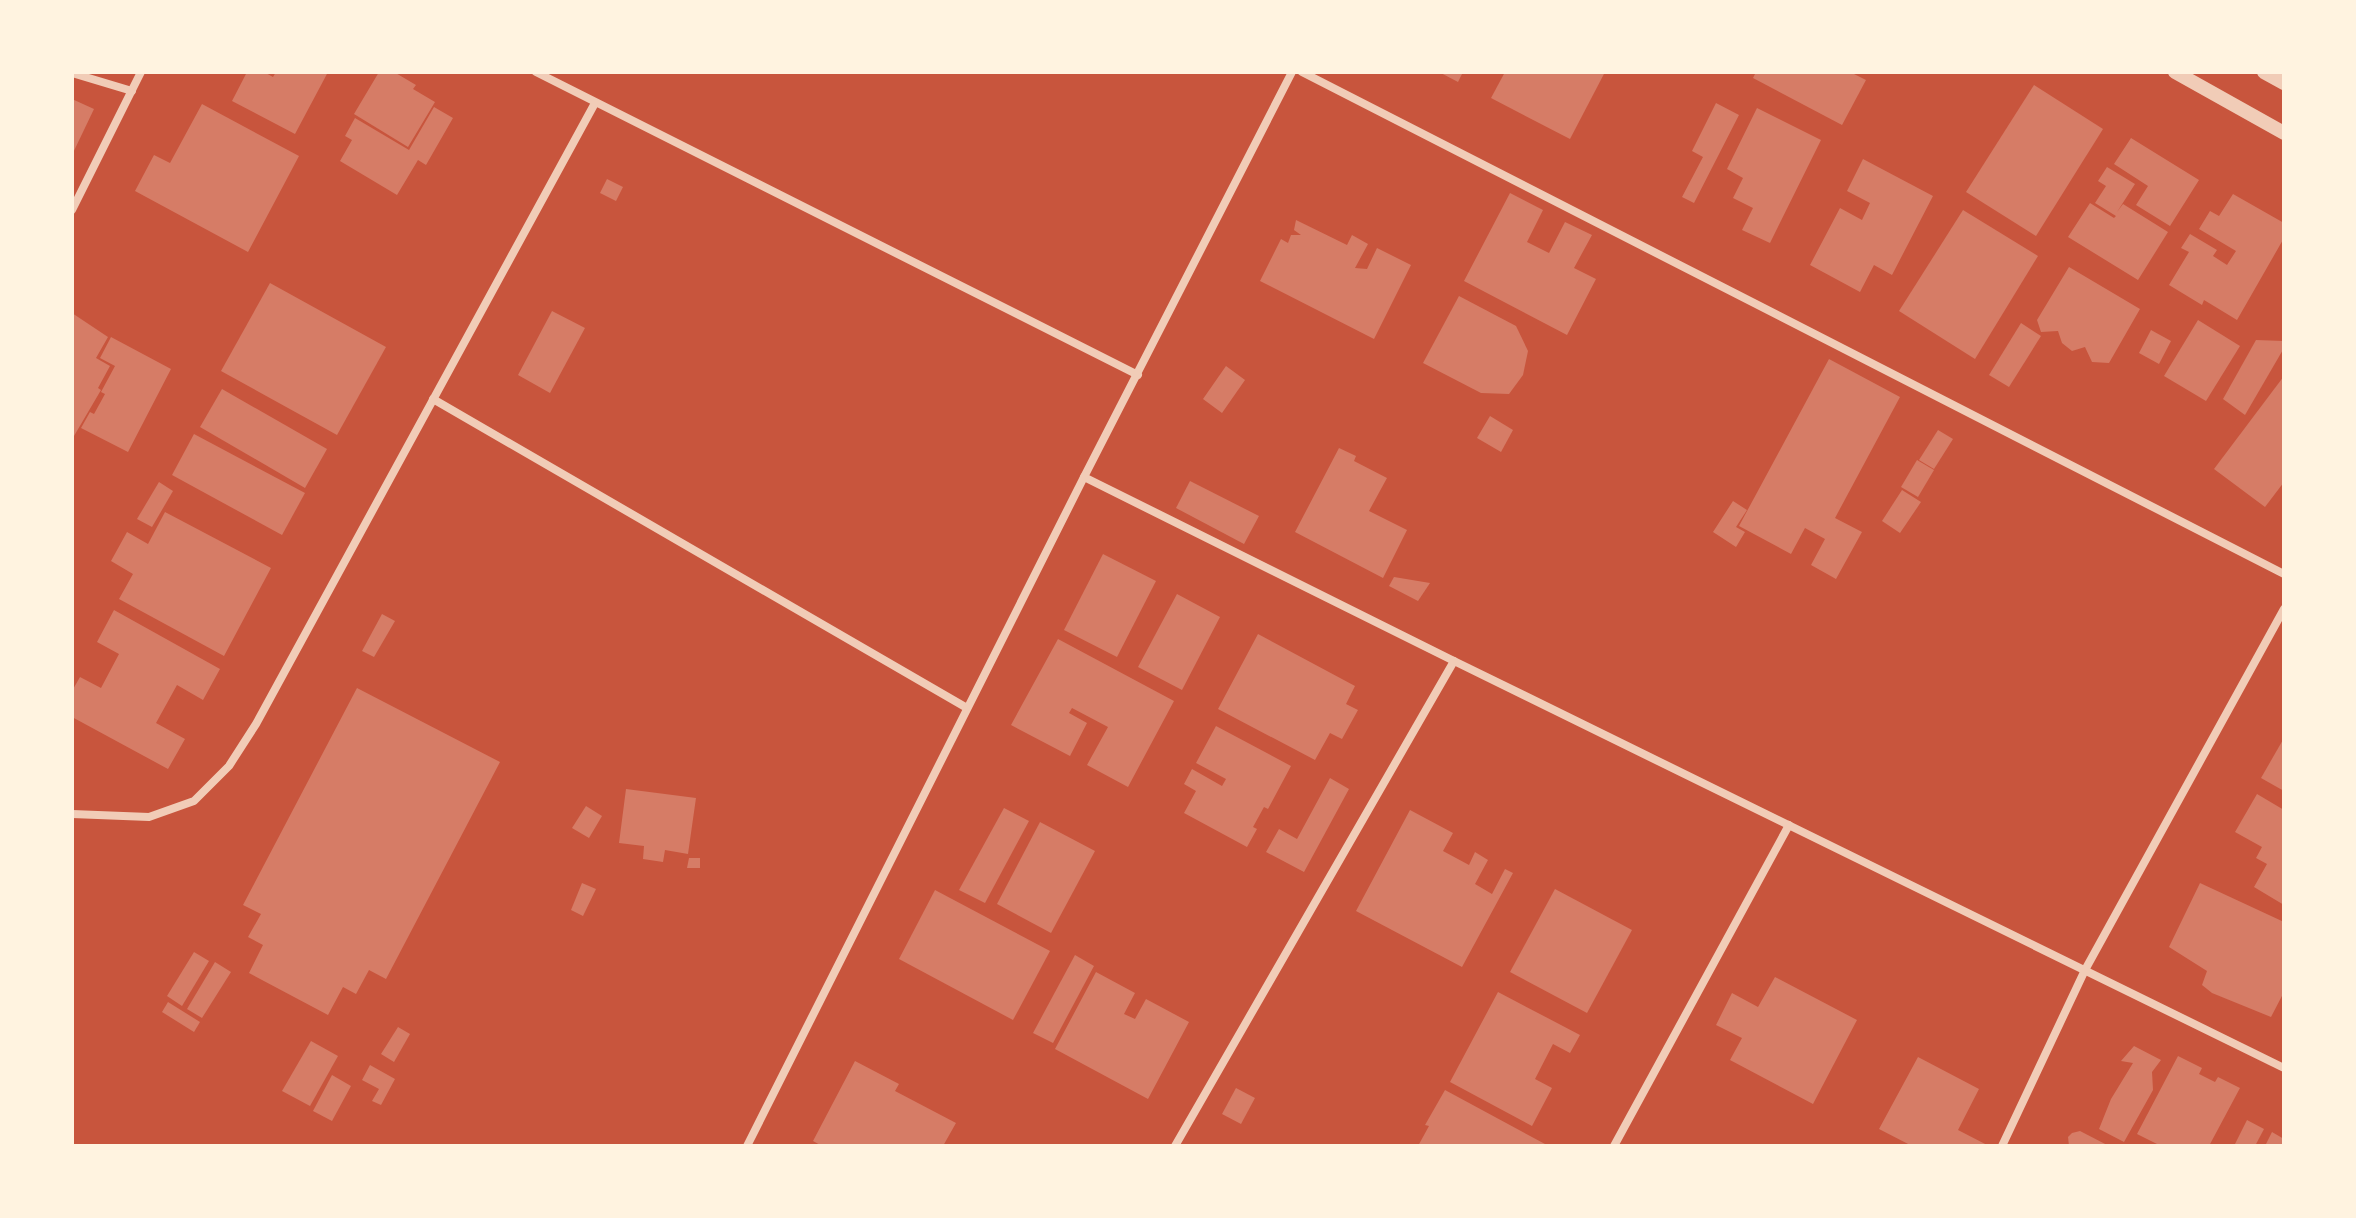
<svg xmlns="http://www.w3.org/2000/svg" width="2356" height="1218" font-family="'IBM Plex Sans',sans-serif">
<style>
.building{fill:#d67c66}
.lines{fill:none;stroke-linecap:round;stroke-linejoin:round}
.minor{stroke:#f1ccb7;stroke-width:8}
.tertiary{stroke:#f1ccb7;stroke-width:14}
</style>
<rect width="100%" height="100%" fill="#c8553d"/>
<g class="building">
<path d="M247 72H264L273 77 276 72H328L295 134 232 101Z"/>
<path d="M379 72H394L416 85 413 89 435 102 408 147 354 114Z"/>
<path d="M1439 72H1463L1458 82Z"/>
<path d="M1505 72H1605L1570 139 1491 98Z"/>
<path d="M1756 72H1850L1866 80 1842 125 1753 78Z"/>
<path d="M2034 85 2103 129 2036 236 1966 192Z"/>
<path d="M72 99 94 109 72 155Z"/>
<path d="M1716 103 1739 115 1694 203 1682 197 1703 157 1692 151Z"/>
<path d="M202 104 299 156 248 252 135 191 154 155 170 163Z"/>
<path d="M434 107 453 118 426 165 418 160 397 195 340 161 352 140 345 136 355 118 409 150Z"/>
<path d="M1757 108 1821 140 1770 243 1742 230 1753 208 1733 198 1743 178 1727 169Z"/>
<path d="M2131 138 2199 180 2170 226 2136 205 2148 186 2114 164Z"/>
<path d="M1863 159 1933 196 1892 275 1874 265 1860 292 1810 265 1840 208 1862 220 1870 203 1847 191Z"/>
<path d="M2107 167 2135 184 2117 212 2123 204 2168 232 2138 280 2068 237 2090 203 2114 218 2116 216 2095 203 2106 186 2098 181Z"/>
<path d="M607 179 623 187 616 201 600 193Z"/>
<path d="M1510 193 1543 210 1527 242 1549 253 1565 222 1592 235 1574 268 1596 279 1567 335 1464 281Z"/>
<path d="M2233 194 2284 223V238L2237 320 2204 300 2202 305 2169 285 2189 252 2181 248 2190 234 2217 250 2213 256 2227 265 2236 251 2199 229 2210 211 2219 216Z"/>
<path d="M1963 210 2038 256 1975 359 1899 311Z"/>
<path d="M1296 220 1347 245 1352 235 1368 244 1355 268 1367 269 1377 248 1411 265 1374 339 1260 281 1281 239 1288 243 1291 235H1301L1294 230Z"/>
<path d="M2069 267 2140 309 2109 363 2092 362 2085 347 2072 351 2062 343 2058 331 2041 332 2037 320Z"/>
<path d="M270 283 386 347 337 435 221 371Z"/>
<path d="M1459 296 1516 326 1528 351 1523 375 1509 394 1481 393 1423 363Z"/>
<path d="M552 311 585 328 550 393 518 375Z"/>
<path d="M72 313 108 337 96 358 110 366 98 388 101 390 74 436 72 435Z"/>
<path d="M2198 320 2240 346 2206 401 2164 376Z"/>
<path d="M2021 323 2041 336 2009 387 1989 375Z"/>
<path d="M2151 330 2171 341 2159 364 2139 353Z"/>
<path d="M111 337 171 369 128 452 81 428 90 412 94 414 105 394 101 392 115 366 100 358Z"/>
<path d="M2256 340 2284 341V348L2245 415 2223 399Z"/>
<path d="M1829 359 1900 397 1835 518 1862 532 1836 579 1811 565 1825 539 1805 528 1791 554 1739 526Z"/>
<path d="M1226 366 1245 380 1222 413 1203 399Z"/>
<path d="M2284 376V482L2265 507 2214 469Z"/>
<path d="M222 389 327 449 305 488 200 427Z"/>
<path d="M1490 416 1513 430 1501 452 1477 438Z"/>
<path d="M1938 430 1953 439 1934 469 1919 460Z"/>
<path d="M194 434 305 493 282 535 172 475Z"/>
<path d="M1339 448 1356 456 1354 461 1387 478 1369 511 1407 530 1383 578 1295 532Z"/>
<path d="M1917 460 1934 470 1918 497 1901 487Z"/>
<path d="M1190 481 1259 516 1244 544 1176 508Z"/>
<path d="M159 482 173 491 152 527 137 519Z"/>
<path d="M1902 490 1921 502 1900 533 1882 521Z"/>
<path d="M1733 501 1747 510 1736 527 1745 532 1736 547 1713 532Z"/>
<path d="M165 512 271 568 224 656 119 599 133 574 111 561 127 532 148 544Z"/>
<path d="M1103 554 1156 581 1117 657 1064 630Z"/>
<path d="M1394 577 1430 583 1418 601 1389 586Z"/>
<path d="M1177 594 1220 617 1182 690 1138 667Z"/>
<path d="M114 610 220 669 203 700 177 685 156 723 185 739 168 769 72 717V691L80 677 101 688 119 654 97 642Z"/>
<path d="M382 614 395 621 374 657 362 651Z"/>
<path d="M1258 634 1355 686 1346 704 1358 710 1342 739 1330 733 1315 760 1218 709Z"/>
<path d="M1058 639 1174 701 1128 787 1087 765 1108 727 1072 708 1069 713 1087 723 1070 756 1011 725Z"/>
<path d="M357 688 500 762 386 979 369 970 356 994 343 987 328 1015 249 973 263 945 248 937 261 914 243 905Z"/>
<path d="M1216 726 1291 766 1268 809 1264 807 1253 827 1257 829 1247 847 1184 813 1196 791 1184 784 1192 769 1222 786 1226 779 1196 763Z"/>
<path d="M2284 738V791L2261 778Z"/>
<path d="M1330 778 1349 789 1304 872 1266 852 1279 829 1297 839Z"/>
<path d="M626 789 696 798 688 854 665 850 663 862 643 859 644 846 619 843Z"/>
<path d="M2257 794 2284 810V905L2254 887 2267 864 2256 858 2262 847 2235 832Z"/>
<path d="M586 806 602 816 589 838 572 828Z"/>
<path d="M1004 808 1029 821 985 903 959 890Z"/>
<path d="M1410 810 1453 833 1443 851 1469 865 1475 852 1488 860 1475 884 1492 894 1505 869 1513 873 1462 967 1356 911Z"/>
<path d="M1040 822 1095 851 1051 933 997 904Z"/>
<path d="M689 858H700V868H687Z"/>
<path d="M582 883 596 889 583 916 571 910Z"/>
<path d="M2200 883 2284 922V992L2271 1017 2212 993 2202 985 2207 971 2169 947Z"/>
<path d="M1555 889 1632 930 1587 1013 1510 972Z"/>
<path d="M935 890 1050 951 1013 1020 899 959Z"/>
<path d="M194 952 209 961 182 1006 167 996Z"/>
<path d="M1075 955 1094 966 1053 1043 1033 1033Z"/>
<path d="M215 962 231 972 202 1018 187 1009Z"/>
<path d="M1096 972 1135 993 1124 1014 1135 1019 1146 999 1189 1022 1148 1099 1055 1049Z"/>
<path d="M1775 977 1857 1020 1813 1104 1730 1060 1742 1038 1716 1025 1732 993 1758 1007Z"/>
<path d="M1498 992 1580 1035 1570 1053 1553 1044 1535 1079 1552 1088 1532 1126 1450 1082Z"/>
<path d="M168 1002 200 1022 194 1032 162 1012Z"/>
<path d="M398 1027 410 1034 394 1062 381 1054Z"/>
<path d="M311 1041 338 1056 310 1106 282 1091Z"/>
<path d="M2134 1046 2161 1060 2152 1072 2153 1090 2124 1142 2099 1129 2111 1099 2133 1063 2121 1061Z"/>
<path d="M2178 1056 2202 1068 2199 1074 2215 1082 2218 1077 2240 1088 2209 1146H2161L2137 1134Z"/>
<path d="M1918 1057 1979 1089 1958 1130 1989 1146H1912L1879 1129Z"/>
<path d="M855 1061 899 1084 895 1091 956 1123 943 1146H822L813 1141Z"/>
<path d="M370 1065 395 1079 381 1105 372 1101 379 1089 362 1080Z"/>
<path d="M332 1075 351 1086 332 1121 313 1111Z"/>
<path d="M1236 1088 1255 1098 1241 1124 1222 1114Z"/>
<path d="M1445 1090 1545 1144 1544 1146H1418L1429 1126 1425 1125Z"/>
<path d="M2247 1120 2264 1129 2255 1146H2234Z"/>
<path d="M2080 1131 2109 1146H2069L2068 1137 2072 1133Z"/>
<path d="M2272 1132 2284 1139V1146H2265Z"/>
</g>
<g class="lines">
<g class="minor">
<path d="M536 72 1138 375"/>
<path d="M1302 72 2284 574"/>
<path d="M72 73 132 91"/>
<path d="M72 210 141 72"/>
<path d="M433 399 967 708"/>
<path d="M1084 477 1454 661 2284 1068"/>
<path d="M72 814 149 817 194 801 229 766 256 724 595 103"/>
<path d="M747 1146 1084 477 1292 72"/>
<path d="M1175 1146 1454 661"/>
<path d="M1614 1146 1789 825"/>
<path d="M2002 1146 2085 970 2284 609"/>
</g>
<g class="tertiary">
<path d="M2175 72 2284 133"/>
<path d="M2264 72 2284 83"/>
</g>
</g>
<rect width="2356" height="1218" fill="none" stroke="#fff3e0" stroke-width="148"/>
</svg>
